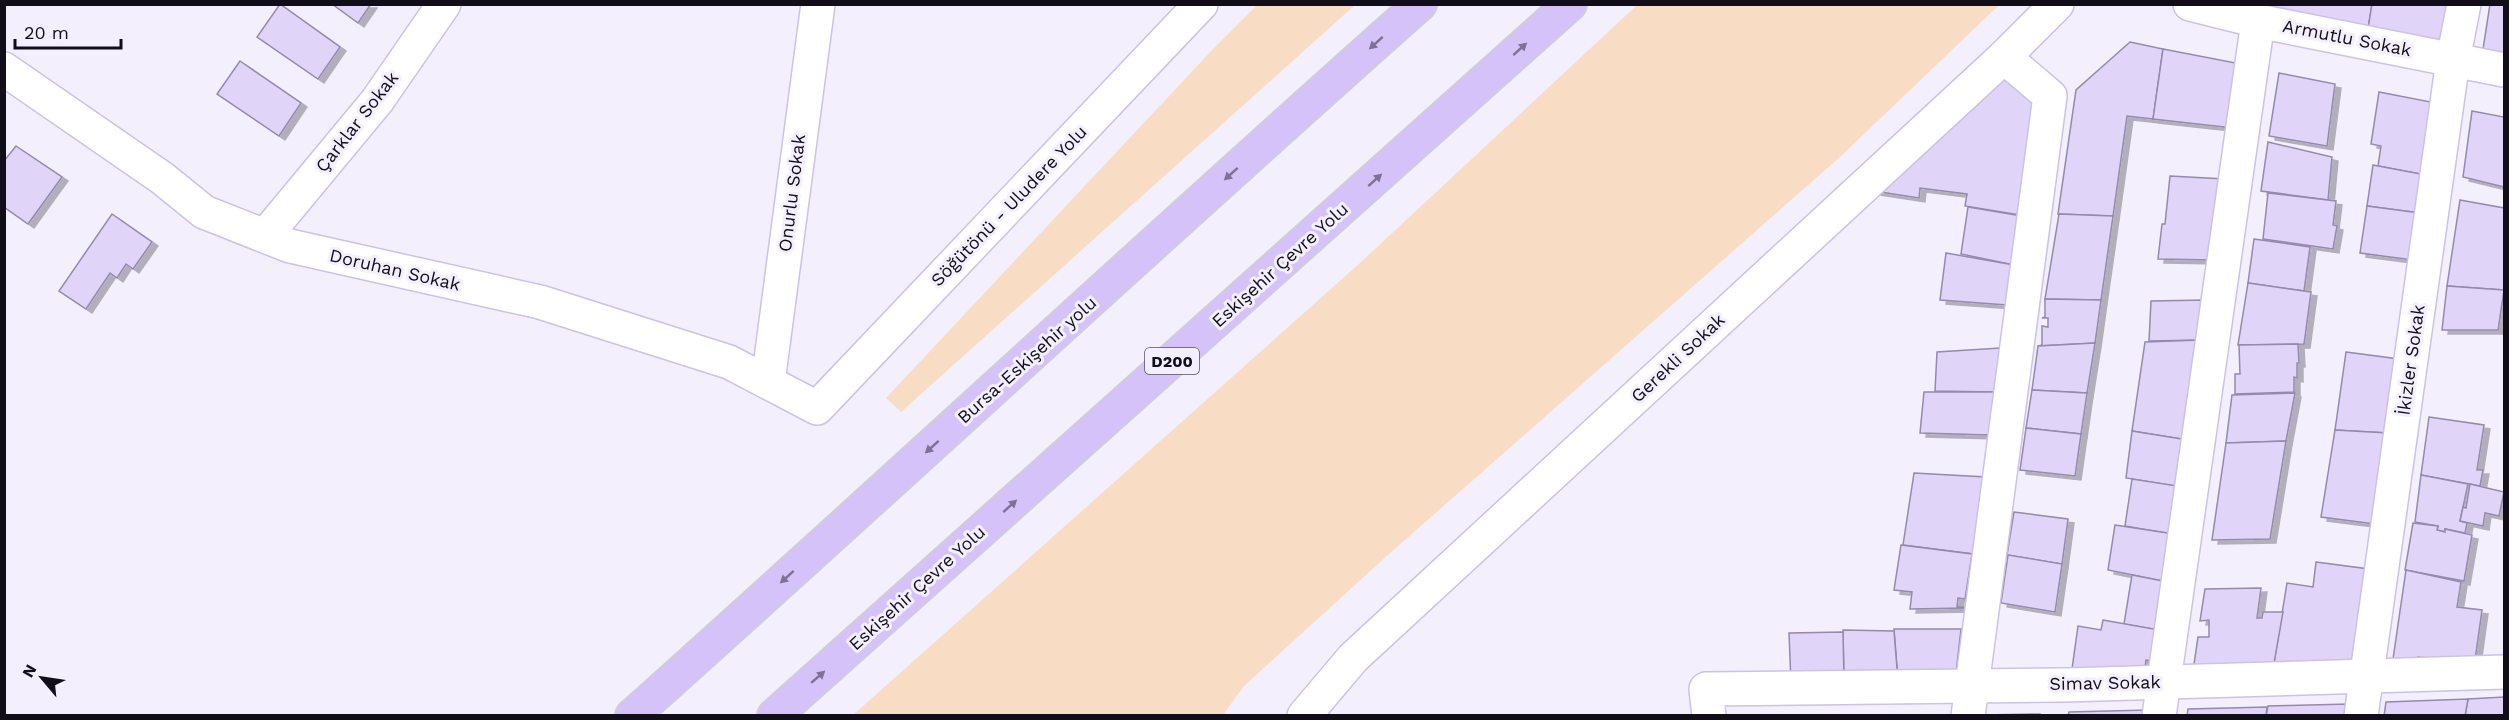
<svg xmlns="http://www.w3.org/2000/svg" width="2509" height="720" font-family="'Work Sans',sans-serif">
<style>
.green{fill:#f9dcc4}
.building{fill:#e0d5f9;stroke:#948aab;stroke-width:1.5;filter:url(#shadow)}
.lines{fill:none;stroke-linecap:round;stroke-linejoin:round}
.minor-casing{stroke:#ccc2e4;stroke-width:36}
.tertiary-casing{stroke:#ccc2e4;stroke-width:36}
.trunk-casing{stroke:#d0cfd1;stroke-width:36}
.minor{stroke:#fff;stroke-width:33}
.tertiary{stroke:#fff;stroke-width:33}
.trunk{stroke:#d4c2f8;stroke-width:33}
.oneway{fill:#7d7194}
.labels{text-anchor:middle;stroke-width:6;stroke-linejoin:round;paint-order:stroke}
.shield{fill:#f3effd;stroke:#56525d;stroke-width:1.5}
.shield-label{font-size:16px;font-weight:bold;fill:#120e19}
.street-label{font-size:18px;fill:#120e19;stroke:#f3effd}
</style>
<defs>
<filter id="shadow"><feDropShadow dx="6" dy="4" stdDeviation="0" flood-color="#0004"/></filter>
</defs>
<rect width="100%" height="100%" fill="#f3effd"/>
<g class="green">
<path d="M1257 5H1355L901 412 886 398 1215 47Z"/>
<path d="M1637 5H1999L1840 157 1389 554 1244 686 1223 715H853L1360 263Z"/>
</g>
<g class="building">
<path d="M280 4 340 47 318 79 257 37Z"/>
<path d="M332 4H371L358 23Z"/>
<path d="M2243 4H2372L2367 35Z"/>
<path d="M2372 4H2453L2445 51 2367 35Z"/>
<path d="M2490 4H2504V61L2482 56Z"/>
<path d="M2130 42 2163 49 2153 119 2127 116 2113 216 2058 214 2076 90Z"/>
<path d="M2163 49 2241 64 2233 128 2153 119Z"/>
<path d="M240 61 301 103 279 136 217 94Z"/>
<path d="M2006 70 2036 103 2020 215 1965 206 1967 194 1920 188 1919 198 1874 191Z"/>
<path d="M2279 73 2335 84 2327 146 2269 136Z"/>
<path d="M2379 92 2436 103 2426 175 2378 166 2381 146 2371 144Z"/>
<path d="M2472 111 2504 117V187L2463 177Z"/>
<path d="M2268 142 2332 157 2328 200 2261 191Z"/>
<path d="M16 146 62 177 28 224 4 207V161Z"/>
<path d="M2373 165 2426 175 2420 213 2367 206Z"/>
<path d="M2170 176 2225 179 2214 260 2158 259 2162 224H2165Z"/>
<path d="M2268 193 2336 201 2333 225 2337 226 2333 249 2263 239Z"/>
<path d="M2460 200 2504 208V290L2447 286Z"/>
<path d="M2367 206 2420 213 2413 260 2360 253Z"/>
<path d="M1968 207 2022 216 2014 265 1961 254Z"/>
<path d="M112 214 152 242 133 269 126 264 117 278 110 273 86 309 59 291Z"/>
<path d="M2059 214 2113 216 2101 300 2045 299Z"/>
<path d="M2254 239 2310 247 2304 291 2248 283Z"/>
<path d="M1946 253 2014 265 2007 305 1940 300Z"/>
<path d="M2248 283 2311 292 2304 344 2238 345Z"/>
<path d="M2447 286 2504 290 2498 330H2442Z"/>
<path d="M2045 299 2101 300 2095 343 2038 346 2042 345V326L2048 327V318H2042L2045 317Z"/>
<path d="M2206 300 2201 340 2149 341 2151 301Z"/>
<path d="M2201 340 2188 440 2132 431 2145 342Z"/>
<path d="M2095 343 2087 393 2032 390 2038 346Z"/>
<path d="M2298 344 2299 363H2297V378L2294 377V392L2235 394V374H2240L2239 345Z"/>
<path d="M2000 348 1995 392 1935 391 1937 352Z"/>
<path d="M2346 352 2399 359 2388 433 2335 430Z"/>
<path d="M2032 390 2087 393 2081 434 2026 428Z"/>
<path d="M1924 392H1995L1990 435 1920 433Z"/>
<path d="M2295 393 2286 441 2226 443 2232 395Z"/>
<path d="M2429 417 2484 425 2477 470H2483L2480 486 2421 475Z"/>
<path d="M2026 428 2081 434 2075 476 2020 470Z"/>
<path d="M2335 430 2388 433 2375 524 2321 517Z"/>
<path d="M2132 431 2188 440 2181 487 2126 478Z"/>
<path d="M2286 441 2270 539 2212 540 2226 443Z"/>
<path d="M1914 473 1986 477 1974 554 1903 545Z"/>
<path d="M2421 475 2468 484 2460 521 2467 523 2465 533 2445 529V532L2437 530 2438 526 2415 522Z"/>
<path d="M2132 479 2184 487 2171 534 2125 526Z"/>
<path d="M2470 484 2504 492 2499 516 2485 513 2483 526 2460 521 2463 507 2466 508Z"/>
<path d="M2014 512 2068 519 2062 564 2007 555Z"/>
<path d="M2413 523 2438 526 2437 530 2445 532V529L2472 535 2464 581 2405 570Z"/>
<path d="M2115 525 2174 534 2168 582 2108 570Z"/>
<path d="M1901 545 1972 554 1965 599 1958 598 1957 607H1964V608L1910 609 1912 592 1894 590Z"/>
<path d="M2008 555 2062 564 2055 612 2001 603Z"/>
<path d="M2316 562 2369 569 2354 667 2273 669 2287 583 2313 587Z"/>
<path d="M2406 570 2461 582 2457 607 2482 610 2475 660 2454 661 2418 657 2417 662 2393 659Z"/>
<path d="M2132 575 2168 582 2159 630 2124 624Z"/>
<path d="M2261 588 2257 618H2262L2263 612H2283L2273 669 2193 671 2198 637H2209V620L2200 621 2205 589Z"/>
<path d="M2103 620 2159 630 2154 661 2146 660 2144 674 2071 676 2078 626 2101 630Z"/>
<path d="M1894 629H1961L1955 682 1898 681Z"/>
<path d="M1843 630 1894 631 1898 681 1844 682Z"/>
<path d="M1843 632 1844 682 1791 683 1789 633Z"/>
<path d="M2504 697V716H2465L2468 699Z"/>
<path d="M2468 699 2465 716H2384L2386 702Z"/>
<path d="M2349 704 2348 716H2266L2268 706Z"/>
<path d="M2267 707 2266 716H2187L2188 709Z"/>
<path d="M2148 710 2147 716H2068L2069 712Z"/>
<path d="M2040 714V716H1983V715Z"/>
</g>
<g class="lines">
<g class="minor-casing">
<g id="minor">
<path d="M2190 4 2258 21 2504 70"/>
<path d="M265 236 377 101 444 4"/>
<path d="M768 382 818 4"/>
<path d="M1304 716 1353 658 2004 57 2057 4"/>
<path d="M1709 716 1706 689 2065 685 2504 672"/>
<path d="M1968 716 2050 96 2004 57"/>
<path d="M2159 716 2258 21"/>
<path d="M2361 716 2453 60 2464 4"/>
</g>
</g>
<g class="tertiary-casing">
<path id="tertiary" d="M4 69 162 178 204 212 290 246 540 302 729 362 817 408 1201 4"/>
</g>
<g class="trunk-casing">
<g id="trunk">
<path d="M632 716C896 480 1155 239 1420 4"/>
<path d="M774 716 1570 4"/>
</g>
</g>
<use href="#minor" class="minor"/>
<use href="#tertiary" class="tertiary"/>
<use href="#trunk" class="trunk"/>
</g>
<defs><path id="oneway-solid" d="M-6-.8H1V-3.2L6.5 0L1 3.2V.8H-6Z" transform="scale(1.5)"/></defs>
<g class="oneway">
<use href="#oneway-solid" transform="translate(1376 43) rotate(138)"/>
<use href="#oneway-solid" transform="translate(1520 49) rotate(-42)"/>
<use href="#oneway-solid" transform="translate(1231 174) rotate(138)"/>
<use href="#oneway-solid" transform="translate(1375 180) rotate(-42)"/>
<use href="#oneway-solid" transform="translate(932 447) rotate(138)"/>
<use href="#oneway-solid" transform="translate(1010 506) rotate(-42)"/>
<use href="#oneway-solid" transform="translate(787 577) rotate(138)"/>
<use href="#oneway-solid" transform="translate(818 677) rotate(-41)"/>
</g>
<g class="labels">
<rect class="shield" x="1145" y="348" width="54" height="26" rx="4.5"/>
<g class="shield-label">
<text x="1172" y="367">D200</text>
</g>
<g class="street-label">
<text transform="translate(2347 38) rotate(11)" y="6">Armutlu Sokak</text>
<text transform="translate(357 122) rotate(-52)" y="6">Çarklar Sokak</text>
<text transform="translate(792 193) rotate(-83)" y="6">Onurlu Sokak</text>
<text transform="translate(1009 206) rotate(-46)" y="6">Söğütönü - Uludere Yolu</text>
<text transform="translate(1280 265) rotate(-42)" y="6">Eskişehir Çevre Yolu</text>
<text transform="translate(395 270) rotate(13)" y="6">Doruhan Sokak</text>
<text transform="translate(1678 358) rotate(-43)" y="6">Gerekli Sokak</text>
<text transform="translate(1027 360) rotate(-42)" y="6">Bursa-Eskişehir yolu</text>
<text transform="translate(2411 360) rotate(-82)" y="6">İkizler Sokak</text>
<text transform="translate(917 588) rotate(-42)" y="6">Eskişehir Çevre Yolu</text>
<text transform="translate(2105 683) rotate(-1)" y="6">Simav Sokak</text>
</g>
</g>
<rect width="2509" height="720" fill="none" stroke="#120e19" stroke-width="12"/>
<g transform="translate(42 678) rotate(299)" stroke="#f3effd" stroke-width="4.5" paint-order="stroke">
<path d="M0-4.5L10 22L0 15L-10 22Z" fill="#120e19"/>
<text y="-9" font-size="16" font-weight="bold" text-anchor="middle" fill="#120e19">N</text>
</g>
<path d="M15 39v9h106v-9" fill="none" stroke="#120e19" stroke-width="3"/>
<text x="24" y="39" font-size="18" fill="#120e19" stroke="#f3effd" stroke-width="4.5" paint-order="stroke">20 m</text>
</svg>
